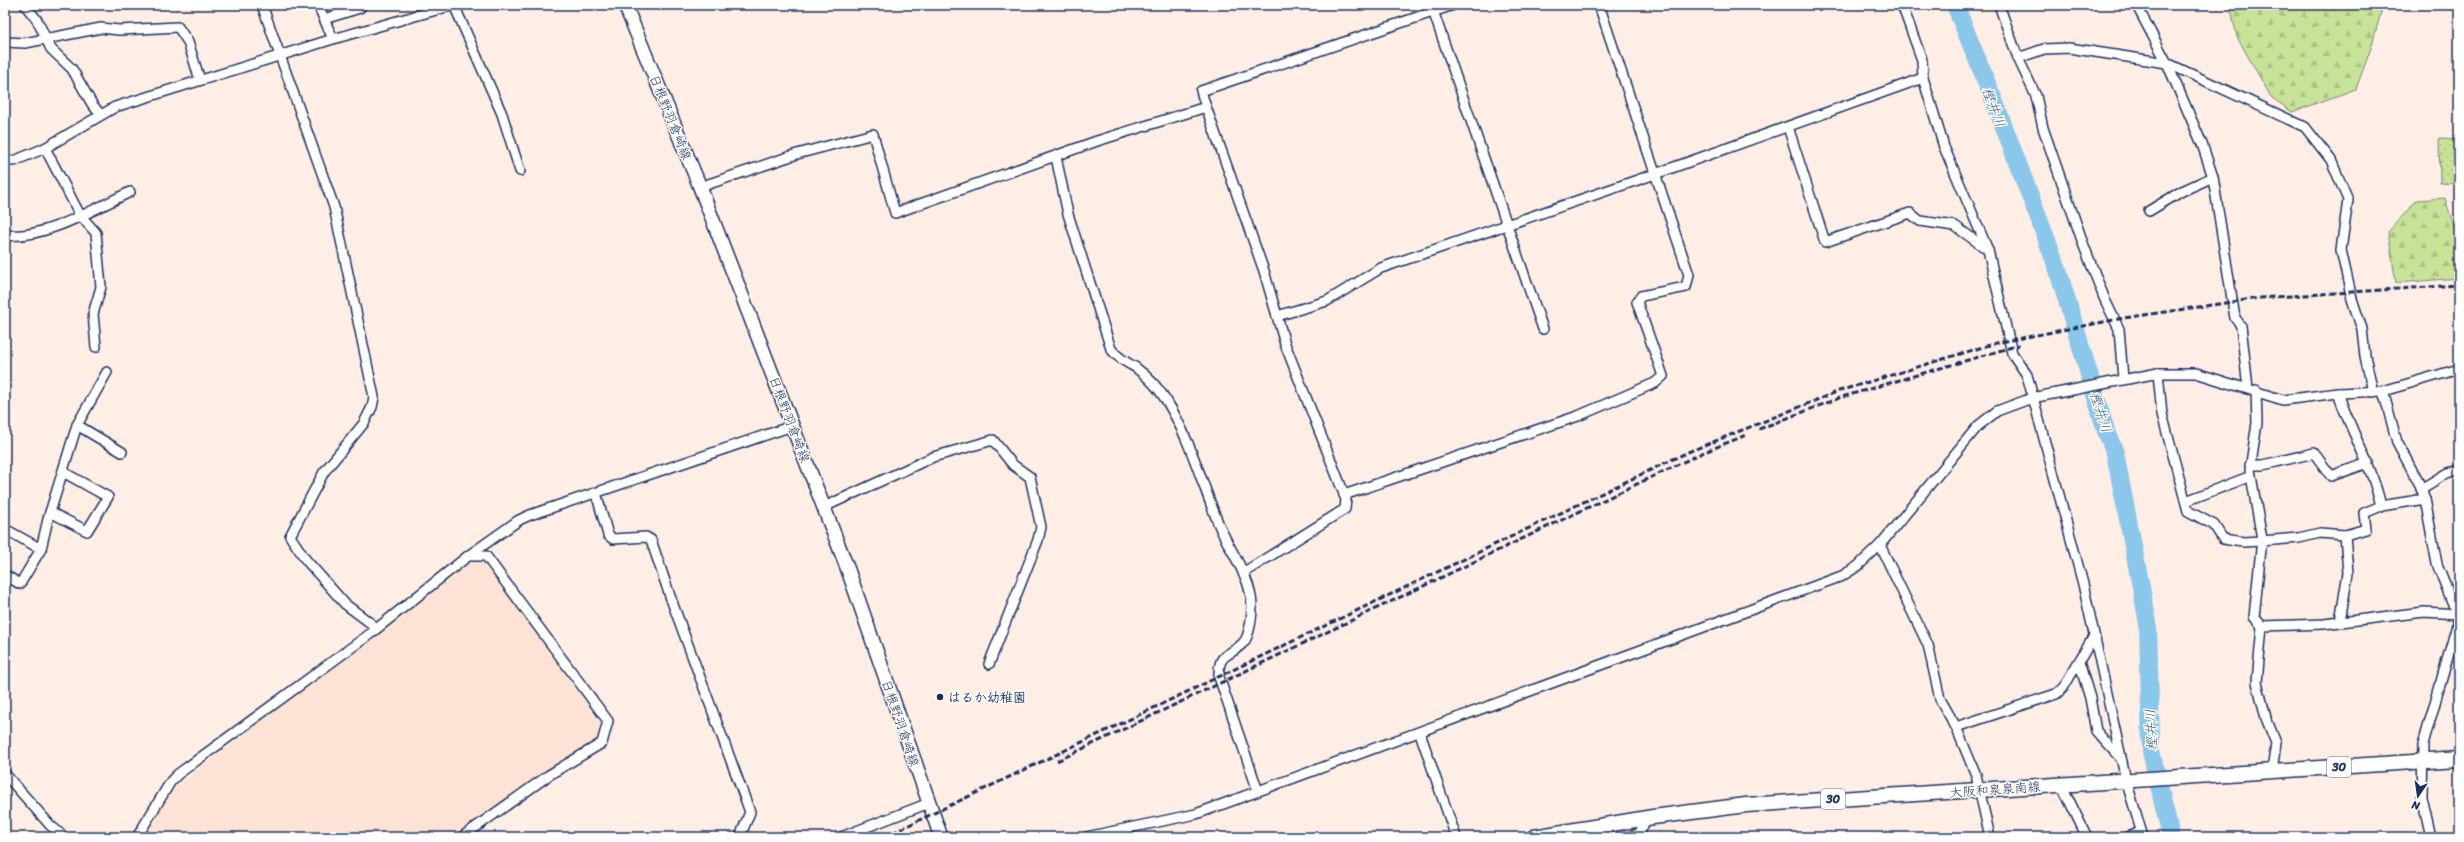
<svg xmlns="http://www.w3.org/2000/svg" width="2464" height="842" font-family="Sriracha,'Klee One',sans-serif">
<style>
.built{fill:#fde3d5}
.forest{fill:url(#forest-firs);stroke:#72887b}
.park{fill:url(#park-dots);stroke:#72887b}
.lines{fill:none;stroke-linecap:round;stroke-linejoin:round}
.river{stroke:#8ac7ea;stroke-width:18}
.minor-casing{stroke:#1b2f5e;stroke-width:12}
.secondary-casing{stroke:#1b2f5e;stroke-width:16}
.primary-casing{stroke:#1b2f5e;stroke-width:17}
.minor{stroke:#fff;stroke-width:9}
.secondary{stroke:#fff;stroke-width:13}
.primary{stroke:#fff;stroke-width:14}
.rail{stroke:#1b2f5e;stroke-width:3;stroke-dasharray:6 3;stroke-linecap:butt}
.poi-dot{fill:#1b2f5e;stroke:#fff;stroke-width:1.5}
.labels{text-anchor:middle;stroke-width:3;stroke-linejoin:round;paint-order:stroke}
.shield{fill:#fff;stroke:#5f6d8e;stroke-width:1}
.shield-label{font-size:12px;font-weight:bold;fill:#1b2f5e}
.street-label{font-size:13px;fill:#1b2f5e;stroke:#fff}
.poi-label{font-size:13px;font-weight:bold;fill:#1b2f5e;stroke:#fff;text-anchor:start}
.water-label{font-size:14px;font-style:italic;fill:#3c5d88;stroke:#fff}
</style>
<defs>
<pattern id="forest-firs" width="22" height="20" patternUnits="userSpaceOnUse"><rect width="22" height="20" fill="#c8e298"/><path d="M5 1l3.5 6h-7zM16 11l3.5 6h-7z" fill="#abc285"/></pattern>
<pattern id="park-dots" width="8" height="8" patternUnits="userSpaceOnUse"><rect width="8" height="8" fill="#c8e298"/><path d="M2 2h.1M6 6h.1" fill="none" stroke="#abc285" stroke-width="1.8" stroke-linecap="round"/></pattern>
</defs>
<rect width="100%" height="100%" fill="#feeee6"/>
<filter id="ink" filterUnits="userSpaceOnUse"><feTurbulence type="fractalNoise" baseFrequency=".025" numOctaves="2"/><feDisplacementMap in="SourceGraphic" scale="8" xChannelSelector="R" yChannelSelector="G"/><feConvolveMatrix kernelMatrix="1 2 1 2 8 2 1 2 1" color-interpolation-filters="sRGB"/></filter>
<g filter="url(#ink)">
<path class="built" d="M470 562H485L602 722 597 740 450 837H142L175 787Z"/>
<g class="forest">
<path d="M2230 5H2383L2371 48 2356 89 2292 112 2271 97 2237 37Z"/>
<path d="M2445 198 2455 230H2459V278L2396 283 2388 232 2417 200Z"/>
</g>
<path class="park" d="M2439 138 2458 139 2459 174 2455 184 2440 183Z"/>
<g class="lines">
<path class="river" d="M1955 5 1995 103 2057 267 2106 431 2115 453 2148 623 2151 751 2171 837"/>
<g class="minor-casing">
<g id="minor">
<path d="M25 5 37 20 51 49 72 69 92 104 100 114"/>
<path d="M262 5 334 207 374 397 372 407 364 423 324 472 290 536 306 560 345 604 377 628"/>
<path d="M318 5 333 39"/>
<path d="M454 5 502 114 520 171"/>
<path d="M1431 5 1543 329"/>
<path d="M1902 5 1922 60 1923 78 1944 147 1988 250 2012 353 2027 375 2083 584 2126 780 2143 837"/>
<path d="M1999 5 2018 58 2036 96 2043 128 2084 246 2105 300 2119 329 2123 379"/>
<path d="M2138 5V8L2167 63 2202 144 2213 177 2235 318 2241 326 2248 388"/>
<path d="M324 19 360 8 359 5"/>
<path d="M5 42 25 43 101 28 119 30 178 27 188 42 200 80"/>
<path d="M2018 58 2044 49 2069 48 2167 63 2305 127 2331 160 2348 200 2341 250 2352 299 2362 329 2365 356 2373 392"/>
<path d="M1206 107 1201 91 1453 5"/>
<path d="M1788 127 1825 242 1910 213 1920 221 1955 226 1987 249"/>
<path d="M45 148 80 215 96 233 101 287 93 314 96 347"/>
<path d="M1056 157 1068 214 1111 349C1118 358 1126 362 1135 367 1147 376 1158 387 1166 400 1190 438 1202 484 1219 525 1230 552 1251 576 1252 606 1252 615 1250 636 1243 643 1229 658 1218 651 1219 677L1258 791"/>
<path d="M5 160 14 161 45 148 115 107 333 39 454 5"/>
<path d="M700 187 797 154 873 134 895 213 1097 141 1206 107 1264 271 1277 316 1327 301 1381 268 1655 174 1923 78"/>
<path d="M2149 211 2182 191 2213 177"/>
<path d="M5 235C43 240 96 208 130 192"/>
<path d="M2158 373 2162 414 2188 511 2214 525 2223 539 2243 542 2261 541 2299 538 2320 533 2345 535 2366 529 2364 513 2381 506 2425 499"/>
<path d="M2256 390 2257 423 2250 470 2262 539 2254 617 2262 626 2257 682 2266 718 2276 743 2272 771"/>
<path d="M2383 391 2397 442 2420 485 2425 499 2437 564 2457 614V625L2423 745 2422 797 2431 837"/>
<path d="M2338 393C2351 432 2372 466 2381 506"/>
<path d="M77 425 122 452"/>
<path d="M2250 465H2263L2314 453 2331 476 2368 463"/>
<path d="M2421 489 2447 473 2459 470"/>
<path d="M596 493 608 535 613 539 646 537 651 540 671 599 750 812 740 837"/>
<path d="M1344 495 1578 416 1655 383 1663 376 1637 302 1641 296 1686 287 1689 275 1599 5"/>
<path d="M2186 501 2251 476"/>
<path d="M824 507 933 457 993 440 1013 465 1030 477 1041 527 1038 540 989 664"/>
<path d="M50 512 87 531 108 497 63 472"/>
<path d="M5 529 41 549"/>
<path d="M1880 545 1928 645 1940 699 1956 727 1976 775 1990 837"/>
<path d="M468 556 519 520 530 515 792 426"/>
<path d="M1243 573 1345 509 1346 499 1285 344 1277 316"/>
<path d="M5 575 20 584 41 549 48 519 77 425 107 372"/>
<path d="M2340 621 2348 573 2345 535"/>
<path d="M2262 626 2324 624 2424 612 2459 614"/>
<path d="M2079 662 2090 698 2096 731 2121 759"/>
<path d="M1956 727 2056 694 2063 688 2094 636"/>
<path d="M1420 733 1456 837"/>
<path d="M5 774 50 825 64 837"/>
<path d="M2061 784 2087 837"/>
<path d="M137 837 171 781 178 774 370 634 468 556H486L608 721 602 743 549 775 462 837"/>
<path d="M841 837 929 803"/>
<path d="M1086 837 1196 814 1842 576 1858 566 1880 545 1978 426 1997 411 2032 398 2158 373H2196L2283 400 2338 393 2383 391 2459 369"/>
<path d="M1630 837 1640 833 1646 818"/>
<path d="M2127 837 2141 832"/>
</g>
</g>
<g class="secondary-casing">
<path id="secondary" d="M625 5 700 187 848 570 941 837"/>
</g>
<g class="primary-casing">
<path id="primary" d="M1534 837 1653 817 1746 805 2459 759"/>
</g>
<use href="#minor" class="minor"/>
<use href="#secondary" class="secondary"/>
<use href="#primary" class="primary"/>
<g class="rail">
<path d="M1759 429 1842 397 2019 345"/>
<path d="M1057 761 1702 453 1746 435"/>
<path d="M884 837 1688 452 1839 391 1996 343 2124 318 2259 298 2459 285"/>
</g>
</g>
</g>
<circle class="poi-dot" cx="940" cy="697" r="4"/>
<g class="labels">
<g class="shield">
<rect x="2327" y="757" width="24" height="20" rx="3"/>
<rect x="1821" y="789" width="24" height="20" rx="3"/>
</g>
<g class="shield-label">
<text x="2339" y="771">30</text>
<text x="1833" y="803">30</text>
</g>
<g class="street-label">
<text transform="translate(671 117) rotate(68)" y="5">日根野羽倉崎線</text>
<text transform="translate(790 419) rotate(69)" y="5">日根野羽倉崎線</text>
<text transform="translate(901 723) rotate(71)" y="5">日根野羽倉崎線</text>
<text transform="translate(1995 789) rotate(-4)" y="5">大阪和泉泉南線</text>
</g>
<g class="poi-label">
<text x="948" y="702">はるか幼稚園</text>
</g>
<g class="water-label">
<text transform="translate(1994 107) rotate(69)" y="5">樫井川</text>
<text transform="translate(2101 412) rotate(72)" y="5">樫井川</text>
<text transform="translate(2151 730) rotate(-93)" y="5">樫井川</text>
</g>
</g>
<rect width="2464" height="842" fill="none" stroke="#fff" stroke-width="20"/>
<rect x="10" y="10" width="2444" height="822" fill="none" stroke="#1b2f5e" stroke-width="1.5" filter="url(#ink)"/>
<g transform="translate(2418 796) rotate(193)" stroke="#ffffff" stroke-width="3" paint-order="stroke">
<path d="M0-3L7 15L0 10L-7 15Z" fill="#1b2f5e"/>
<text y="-6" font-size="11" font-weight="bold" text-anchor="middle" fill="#1b2f5e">N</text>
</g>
</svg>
